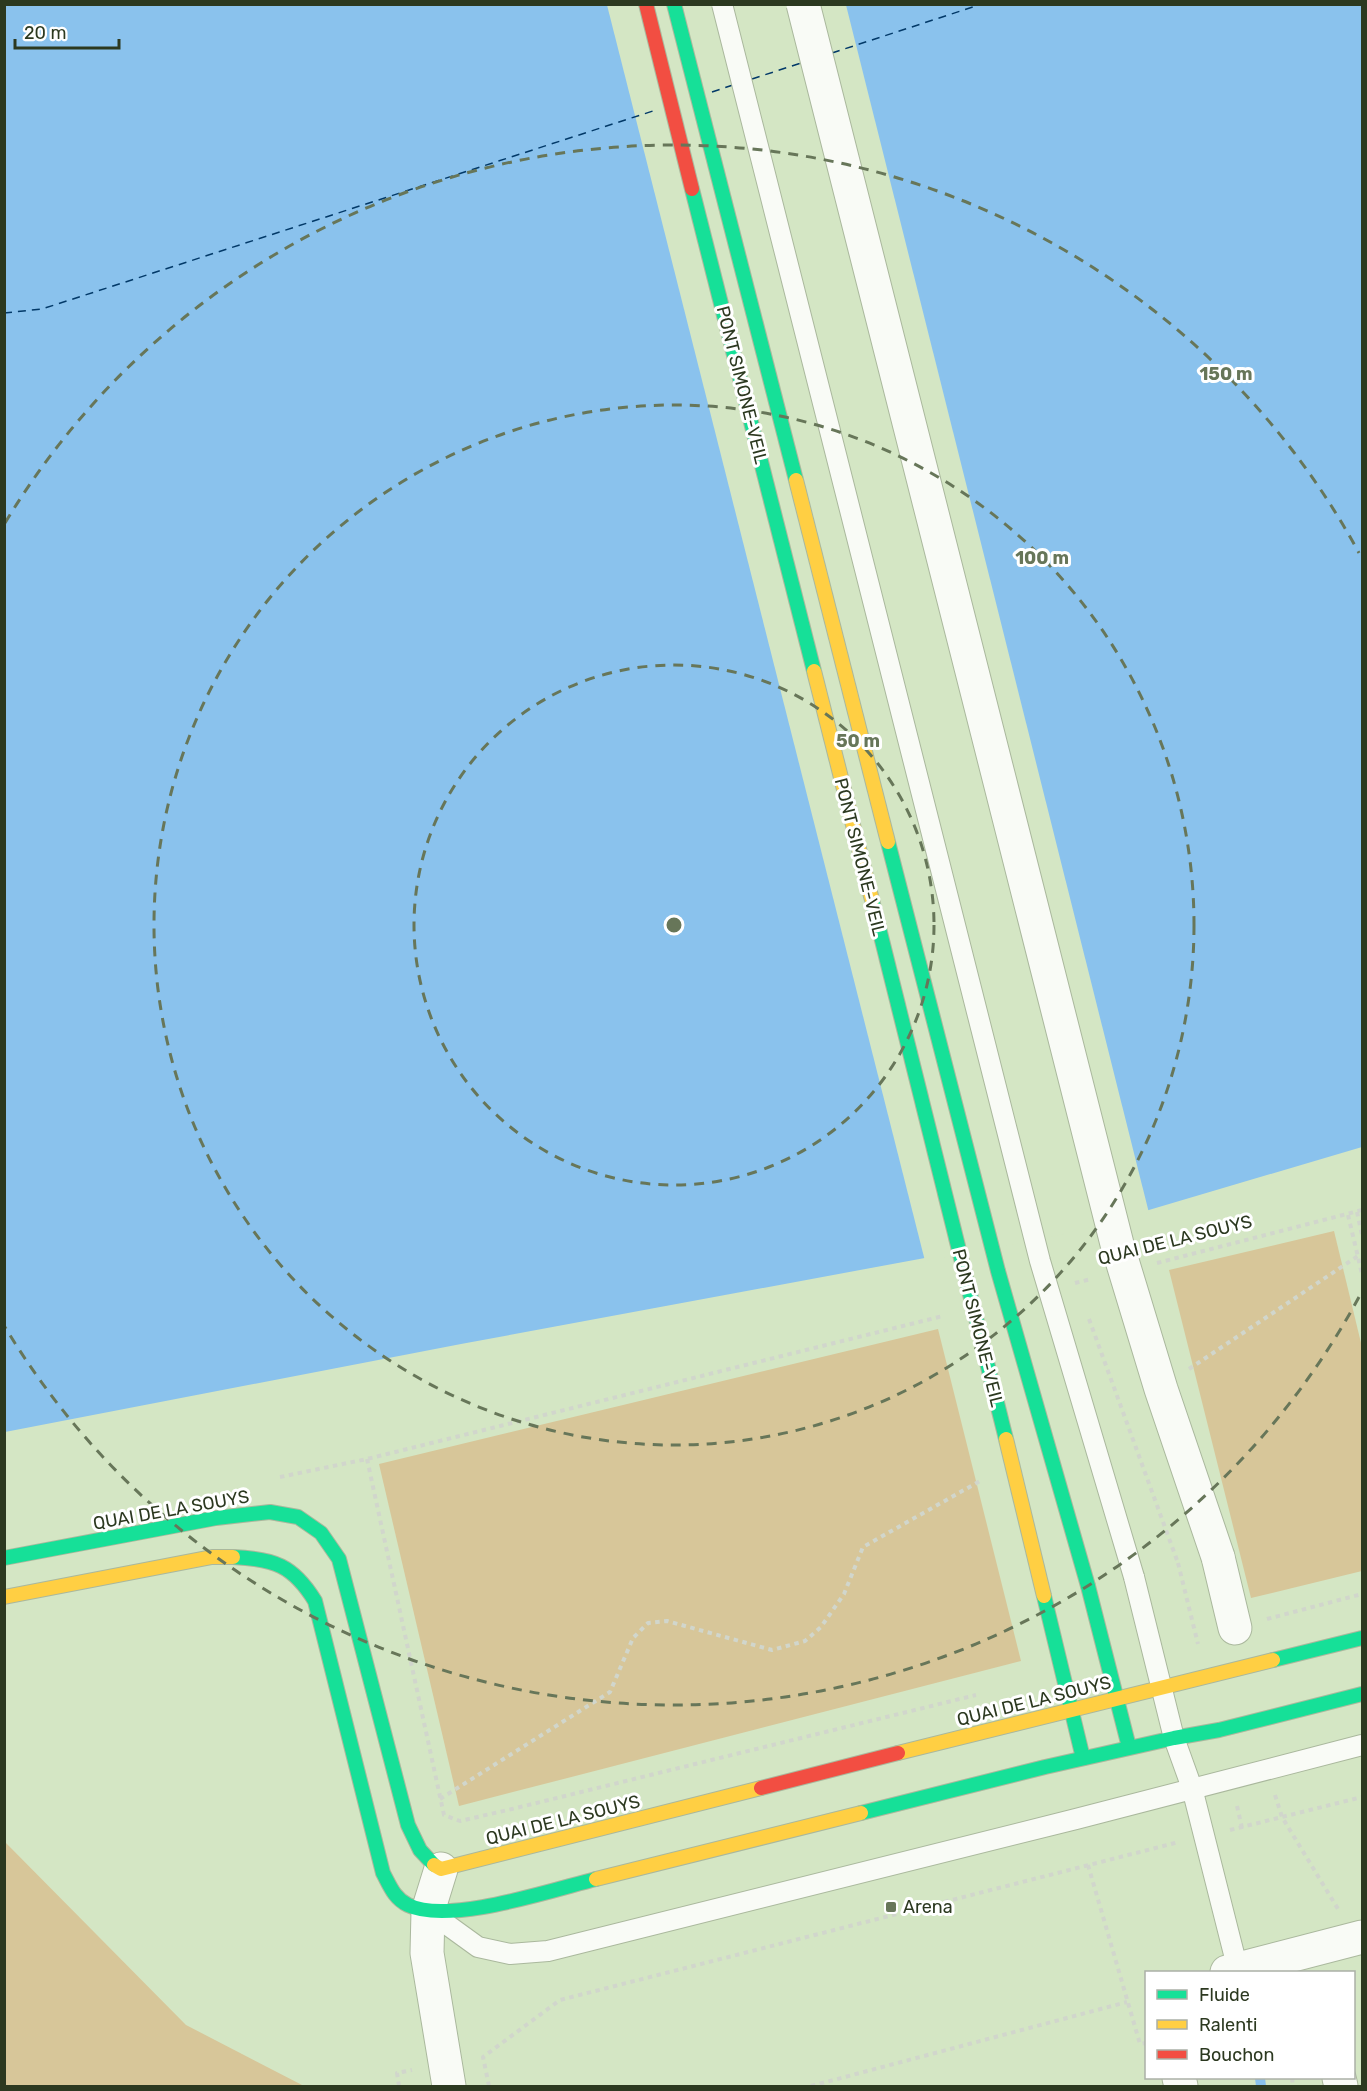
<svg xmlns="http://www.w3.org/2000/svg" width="1367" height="2091" font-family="Rubik,sans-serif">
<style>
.green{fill:#d7c699}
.water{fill:#8ac2ed}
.pier{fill:#d4e6c4}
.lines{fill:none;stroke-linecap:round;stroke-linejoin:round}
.stream{stroke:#8ac2ed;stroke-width:10}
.ferry{stroke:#023968;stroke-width:1.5;stroke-dasharray:8 6;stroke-linecap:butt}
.lane-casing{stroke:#aab89d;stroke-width:22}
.street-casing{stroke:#aab89d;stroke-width:35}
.fast-casing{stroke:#aab89d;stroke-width:16}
.slow-casing{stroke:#aab89d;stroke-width:16}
.jam-casing{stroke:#aab89d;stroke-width:16}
.path{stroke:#d1d6cc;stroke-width:4;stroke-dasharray:4.5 4.5;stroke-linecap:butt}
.lane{stroke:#f9fbf6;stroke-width:20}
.street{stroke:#f9fbf6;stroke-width:33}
.fast{stroke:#16e098;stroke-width:14}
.slow{stroke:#ffcf43;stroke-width:14}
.jam{stroke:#f24e42;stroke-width:14}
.lane-bridge-casing{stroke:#aab89d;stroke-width:22;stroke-linecap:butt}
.street-bridge-casing{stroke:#aab89d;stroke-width:35;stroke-linecap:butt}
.fast-bridge-casing{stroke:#aab89d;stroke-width:16;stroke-linecap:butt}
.slow-bridge-casing{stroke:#aab89d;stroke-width:16;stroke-linecap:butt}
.jam-bridge-casing{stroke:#aab89d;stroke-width:16;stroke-linecap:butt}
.path-bridge{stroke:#d1d6cc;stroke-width:4;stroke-dasharray:4.5 4.5;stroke-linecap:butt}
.lane-bridge{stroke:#f9fbf6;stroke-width:20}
.street-bridge{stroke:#f9fbf6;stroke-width:33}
.fast-bridge{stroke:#16e098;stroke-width:14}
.slow-bridge{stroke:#ffcf43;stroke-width:14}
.jam-bridge{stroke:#f24e42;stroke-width:14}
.ring{fill:none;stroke:#677659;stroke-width:3;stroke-dasharray:10 8}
.poi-dot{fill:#677659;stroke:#fff;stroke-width:2}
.labels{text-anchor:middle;stroke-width:6;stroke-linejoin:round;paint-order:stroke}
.street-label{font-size:18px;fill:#2c3920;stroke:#fff}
.poi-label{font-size:18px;fill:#2c3920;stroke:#fff;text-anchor:start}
.centre{fill:#677659;stroke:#fff;stroke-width:3}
.ring-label{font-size:18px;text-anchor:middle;font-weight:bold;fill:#677659;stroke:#fff;stroke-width:6;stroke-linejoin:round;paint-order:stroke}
</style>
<rect width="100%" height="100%" fill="#d4e6c4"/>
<g class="green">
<path d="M1334 1231 1362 1347V1571L1251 1598 1169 1270Z"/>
<path d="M938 1329 1021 1661 459 1806 379 1464Z"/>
<path d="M5 1842 186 2025 304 2086H5Z"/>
</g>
<path class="water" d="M5 5H1362V1147L1132 1215 1038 1237 461 1344 5 1432Z"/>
<path class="pier" d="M607 5H846L1149 1213 1039 1240 925 1261Z"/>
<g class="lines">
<path class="stream" d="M1260 2078 1261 2086"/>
<g class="ferry">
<path d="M832 53 982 4"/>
<path d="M752 79 801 63"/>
<path d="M712 92 733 85"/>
<path d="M4 313 42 309 656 110"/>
</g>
<g class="lane-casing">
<g id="lane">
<path d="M1134 1577 1174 1738 1192 1788 1238 1970"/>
<path d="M431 1913 478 1947 510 1954 548 1951 1076 1819 1362 1745"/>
</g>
</g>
<g class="street-casing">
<g id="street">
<path d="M1218 1557 1235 1628"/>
<path d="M441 1869 428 1911 427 1953 449 2086"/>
<path d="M1227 1972 1362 1937"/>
<path d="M1179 2078 1181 2086"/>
<path d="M1339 2078 1341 2086"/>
</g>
</g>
<g class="fast-casing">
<g id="fast">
<path d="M233 1557C274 1559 293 1565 315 1601L383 1873C390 1886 394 1898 408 1905 448 1925 552 1890 596 1879"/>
<path d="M4 1558 216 1518 270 1512 298 1517 321 1533 339 1559 408 1825 420 1850 434 1865"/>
<path d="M1088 1586 1129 1747"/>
<path d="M1044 1596 1083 1758"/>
<path d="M1273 1660 1362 1638"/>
<path d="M861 1813 1045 1767 1174 1738 1219 1730 1362 1694"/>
</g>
</g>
<g class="slow-casing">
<g id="slow">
<path d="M4 1597 212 1557H233"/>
<path d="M898 1753 1273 1660"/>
<path d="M434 1865 441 1869 761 1788"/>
<path d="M596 1879 861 1813"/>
</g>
</g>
<g class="jam-casing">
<path id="jam" d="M761 1788 898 1753"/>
</g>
<g class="path">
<path d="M1357 1212 1362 1235"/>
<path d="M1348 1215 1362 1274"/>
<path d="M1157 1263 1362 1210"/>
<path d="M1075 1283 1091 1279"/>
<path d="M1189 1369 1358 1256"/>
<path d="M367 1459 444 1815 460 1821 512 1809 976 1695"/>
<path d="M280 1477 367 1459 943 1316"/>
<path d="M1178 1563 1198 1644"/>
<path d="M1267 1619 1362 1594"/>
<path d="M1275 1795 1282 1817 1338 1909"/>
<path d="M440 1799 610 1692 633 1638 648 1623 667 1621 772 1650 805 1641 821 1627 844 1594 863 1547 980 1481"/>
<path d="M1237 1806 1242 1828"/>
<path d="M1230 1830 1362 1797"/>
<path d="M1088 1865 1140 2044 1146 2043"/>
<path d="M1292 2078 1293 2086"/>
<path d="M399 2086 397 2073 412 2070"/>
<path d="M489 2086 483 2057 560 2000 1179 1842"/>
<path d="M811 2086 1127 2002"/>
</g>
<use href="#lane" class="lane"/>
<use href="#street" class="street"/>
<use href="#fast" class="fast"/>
<use href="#slow" class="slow"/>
<use href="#jam" class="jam"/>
<g class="lane-bridge-casing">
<path id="lane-bridge" d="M722 4 1040 1261 1134 1577"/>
</g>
<g class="street-bridge-casing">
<path id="street-bridge" d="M803 4 1117 1244 1161 1389 1218 1557"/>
</g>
<g class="fast-bridge-casing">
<g id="fast-bridge">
<path d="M674 4 796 480"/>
<path d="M692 189 814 671"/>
<path d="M888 842 998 1271 1088 1586"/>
<path d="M872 900 1006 1439"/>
</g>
</g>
<g class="slow-bridge-casing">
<g id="slow-bridge">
<path d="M796 480 888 842"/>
<path d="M814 671 872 900"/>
<path d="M1006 1439 1044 1596"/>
</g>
</g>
<g class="jam-bridge-casing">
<path id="jam-bridge" d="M646 4 692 189"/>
</g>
<path class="path-bridge" d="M1089 1319 1178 1563"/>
<use href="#lane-bridge" class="lane-bridge"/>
<use href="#street-bridge" class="street-bridge"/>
<use href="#fast-bridge" class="fast-bridge"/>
<use href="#slow-bridge" class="slow-bridge"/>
<use href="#jam-bridge" class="jam-bridge"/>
</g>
<g class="ring">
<circle cx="674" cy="925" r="260"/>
<circle cx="674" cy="925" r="520"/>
<path d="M1359 1297A780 780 0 0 1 5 1327M5 523A780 780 0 0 1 1359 553"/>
</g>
<rect class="poi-dot" x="885" y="1901" width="12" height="12" rx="3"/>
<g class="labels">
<g class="street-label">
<text transform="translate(742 385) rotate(76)" y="6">PONT SIMONE-VEIL</text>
<text transform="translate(860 857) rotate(76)" y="6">PONT SIMONE-VEIL</text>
<text transform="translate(1175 1240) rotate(-14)" y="6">QUAI DE LA SOUYS</text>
<text transform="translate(978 1328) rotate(76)" y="6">PONT SIMONE-VEIL</text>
<text transform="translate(171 1510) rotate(-10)" y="6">QUAI DE LA SOUYS</text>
<text transform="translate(1034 1701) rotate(-14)" y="6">QUAI DE LA SOUYS</text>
<text transform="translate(563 1820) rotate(-14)" y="6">QUAI DE LA SOUYS</text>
</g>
<g class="poi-label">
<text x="903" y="1913">Arena</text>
</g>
</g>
<circle cx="674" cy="925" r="9" class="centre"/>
<g class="ring-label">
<text x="1226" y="380">150 m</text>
<text x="1042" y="564">100 m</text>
<text x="858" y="747">50 m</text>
</g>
<rect width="1367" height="2091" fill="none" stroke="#2c3920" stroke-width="12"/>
<rect x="1145" y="1971" width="210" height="108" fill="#ffffff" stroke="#abb0a6" stroke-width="1.5"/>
<rect x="1157" y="1990" width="30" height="9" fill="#16e098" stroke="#abb0a6" stroke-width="1.5"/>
<text x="1199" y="2001" font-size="18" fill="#2c3920">Fluide</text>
<rect x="1157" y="2020" width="30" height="9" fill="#ffcf43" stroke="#abb0a6" stroke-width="1.5"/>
<text x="1199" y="2031" font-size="18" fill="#2c3920">Ralenti</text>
<rect x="1157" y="2050" width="30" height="9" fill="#f24e42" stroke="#abb0a6" stroke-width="1.5"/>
<text x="1199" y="2061" font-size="18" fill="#2c3920">Bouchon</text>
<path d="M15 39v9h104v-9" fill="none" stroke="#2c3920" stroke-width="3"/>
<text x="24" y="39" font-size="18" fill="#2c3920" stroke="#ffffff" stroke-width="4.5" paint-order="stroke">20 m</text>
</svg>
